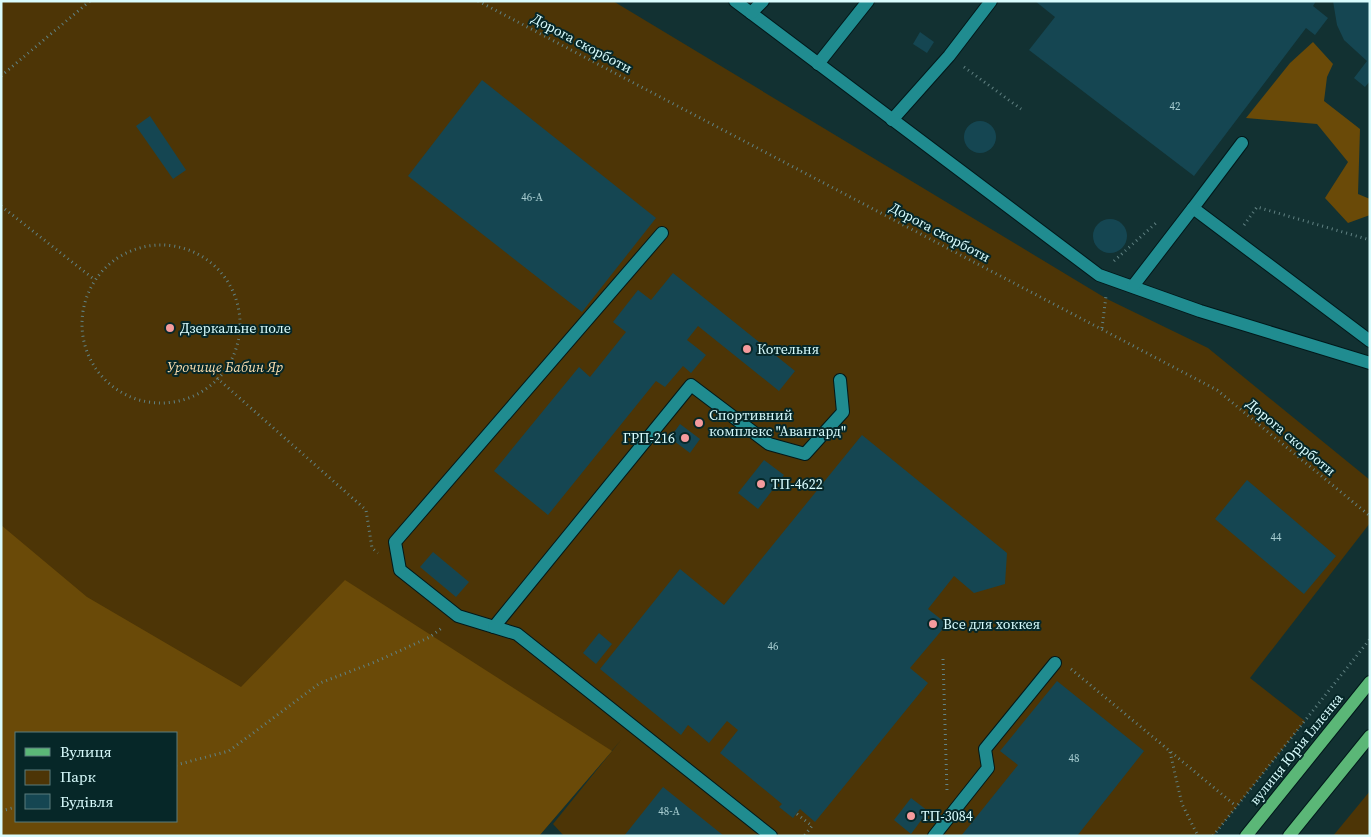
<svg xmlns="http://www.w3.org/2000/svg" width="1371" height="837" font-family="'Source Serif 4',serif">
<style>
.green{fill:#4d3506;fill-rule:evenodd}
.forest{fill:#6a4a08;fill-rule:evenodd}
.building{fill:#154652}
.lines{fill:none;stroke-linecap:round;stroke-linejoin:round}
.minor-casing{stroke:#00181a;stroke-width:14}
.major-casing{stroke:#00181a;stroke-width:14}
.path{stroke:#618283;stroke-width:3;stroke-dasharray:1 4;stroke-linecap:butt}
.minor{stroke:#208c90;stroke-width:12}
.major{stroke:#5bb777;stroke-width:12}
.poi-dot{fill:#f59b9d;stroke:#062728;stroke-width:2}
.labels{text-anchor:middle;stroke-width:4;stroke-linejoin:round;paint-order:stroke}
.number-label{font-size:11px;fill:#a8ced2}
.street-label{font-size:14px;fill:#d9fcfd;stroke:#062728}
.poi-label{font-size:14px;fill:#d9fcfd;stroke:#062728;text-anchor:start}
.park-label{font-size:14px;font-style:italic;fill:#fcdeae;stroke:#062728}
</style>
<rect width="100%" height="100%" fill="#123132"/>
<g class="green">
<path d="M1 1H613L1107 299 1208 348 1370 480V523L1250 678 1305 721 1213 836H564L553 824 621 740 539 836H1ZM16 733H176V821H16Z"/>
<path d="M1370 791V836H1333Z"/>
</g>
<g class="forest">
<path d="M1313 42 1333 64 1327 77 1324 101 1360 129 1358 194 1370 199V215L1348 223 1325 198 1348 162 1317 124 1246 118 1290 63Z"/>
<path d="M1 525 87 597 241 687 345 580 612 751 539 836H1ZM16 733H176V821H16Z"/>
</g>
<g class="building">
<path d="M1035 1H1316L1313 6 1328 18 1315 35 1306 28 1194 176 1029 50 1055 17Z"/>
<path d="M1333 1H1370V81L1365 87 1354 78 1367 61 1344 40 1337 25Z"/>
<path d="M920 32 934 42 927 53 913 44Z"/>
<path d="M482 80 656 218 582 312 408 176Z"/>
<path d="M150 116 186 170 173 179 136 126Z"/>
<circle cx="980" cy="137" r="16"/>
<circle cx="1110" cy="236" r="17"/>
<path d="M673 273 795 371 779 391 698 326 687 340 706 355 691 373 683 366 665 387 656 381 548 515 494 471 579 367 590 377 626 332 613 322 638 290 651 300Z"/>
<path d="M680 424 700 439 690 453 670 438Z"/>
<path d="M862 435 1007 553 1005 584 974 593 954 576 928 609 947 624 910 668 928 683 815 822 800 809 793 818 779 807 782 804 720 753 738 730 727 721 709 743 688 725 681 735 600 669 680 569 724 605Z"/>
<path d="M764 460 784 475 758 509 738 493Z"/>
<path d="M1247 480 1336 556 1304 594 1215 519Z"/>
<path d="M433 552 469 582 456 597 420 567Z"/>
<path d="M599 633 612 644 596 664 583 653Z"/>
<path d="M1057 681 1144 751 1077 836H961L1018 765 1000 751Z"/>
<path d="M663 787 724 836H624Z"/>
<path d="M911 798 928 811 911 834 894 820Z"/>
</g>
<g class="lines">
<g class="minor-casing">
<g id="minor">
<path d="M735 1 1099 275 1200 311 1370 363"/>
<path d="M751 13 763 1"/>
<path d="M818 64 868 1"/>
<path d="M892 120 949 56 991 1"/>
<path d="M1242 143 1193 208 1370 341"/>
<path d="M662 233 395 542 400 570 458 616 517 634 771 836"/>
<path d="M1133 286 1193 208"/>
<path d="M494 627 691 385 769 444 805 454 843 412 840 380"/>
<path d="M934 836 988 768 985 749 1055 663"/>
</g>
</g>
<g class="major-casing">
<g id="major">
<path d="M1246 836 1370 682"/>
<path d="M1289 836 1370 736"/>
</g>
</g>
<g class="path">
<path d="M478 1 1217 390 1370 516"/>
<path d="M964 67 1021 109"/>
<path d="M1 76 90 1"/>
<path d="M1 206 95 280"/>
<path d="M1244 225 1257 207 1370 240"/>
<circle cx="161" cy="324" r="79"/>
<path d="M1114 261 1156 223"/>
<path d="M1102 328 1106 296"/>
<path d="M217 378 366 510 372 548 378 553"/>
<path d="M943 659 947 791"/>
<path d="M1071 669 1236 806"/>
<path d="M1170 752 1182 804 1198 836"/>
<path d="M176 765 229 751 320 683 375 662 430 637 443 627"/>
<path d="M1 811 16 807"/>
<path d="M797 814 812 826 804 836"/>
<path d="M1213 836 1370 639"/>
</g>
<use href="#minor" class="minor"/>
<use href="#major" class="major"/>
</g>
<g class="poi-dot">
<circle cx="170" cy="328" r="5"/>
<circle cx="747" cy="349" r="5"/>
<circle cx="699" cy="423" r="5"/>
<circle cx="685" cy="438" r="5"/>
<circle cx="761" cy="484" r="5"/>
<circle cx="933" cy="624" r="5"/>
<circle cx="911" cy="816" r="5"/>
</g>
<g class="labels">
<g class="number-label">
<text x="1175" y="110">42</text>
<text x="532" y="201">46-А</text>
<text x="1276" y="541">44</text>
<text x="773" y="650">46</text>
<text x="1074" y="762">48</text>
<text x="669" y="815">48-А</text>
</g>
<g class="street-label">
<text transform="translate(582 43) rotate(28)" y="5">Дорога скорботи</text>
<text transform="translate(940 232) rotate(28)" y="5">Дорога скорботи</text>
<text transform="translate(1291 437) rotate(40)" y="5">Дорога скорботи</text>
<text transform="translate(1296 749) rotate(-51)" y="5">вулиця Юрія Іллєнка</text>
</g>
<g class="poi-label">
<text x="180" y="333">Дзеркальне поле</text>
<text x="757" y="354">Котельня</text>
<text x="709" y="420">Спортивний<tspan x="709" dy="16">комплекс "Авангард"</tspan></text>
<text x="675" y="443" text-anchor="end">ГРП-216</text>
<text x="771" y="489">ТП-4622</text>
<text x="943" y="629">Все для хоккея</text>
<text x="921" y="821">ТП-3084</text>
</g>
<g class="park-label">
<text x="225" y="372">Урочище Бабин Яр</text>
</g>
</g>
<rect width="1371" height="837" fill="none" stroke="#d9fcfd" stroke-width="5"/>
<rect x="15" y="732" width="162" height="90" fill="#062728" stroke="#5a7c7d"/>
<rect x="25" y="748" width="25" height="8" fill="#5bb777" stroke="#5a7c7d"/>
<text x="60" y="757" font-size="15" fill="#d9fcfd">Вулиця</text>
<rect x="25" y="770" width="25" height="15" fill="#4d3506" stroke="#5a7c7d"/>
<text x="60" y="782" font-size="15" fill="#d9fcfd">Парк</text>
<rect x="25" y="794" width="25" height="15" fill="#154652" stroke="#5a7c7d"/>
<text x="60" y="807" font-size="15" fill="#d9fcfd">Будівля</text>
</svg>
